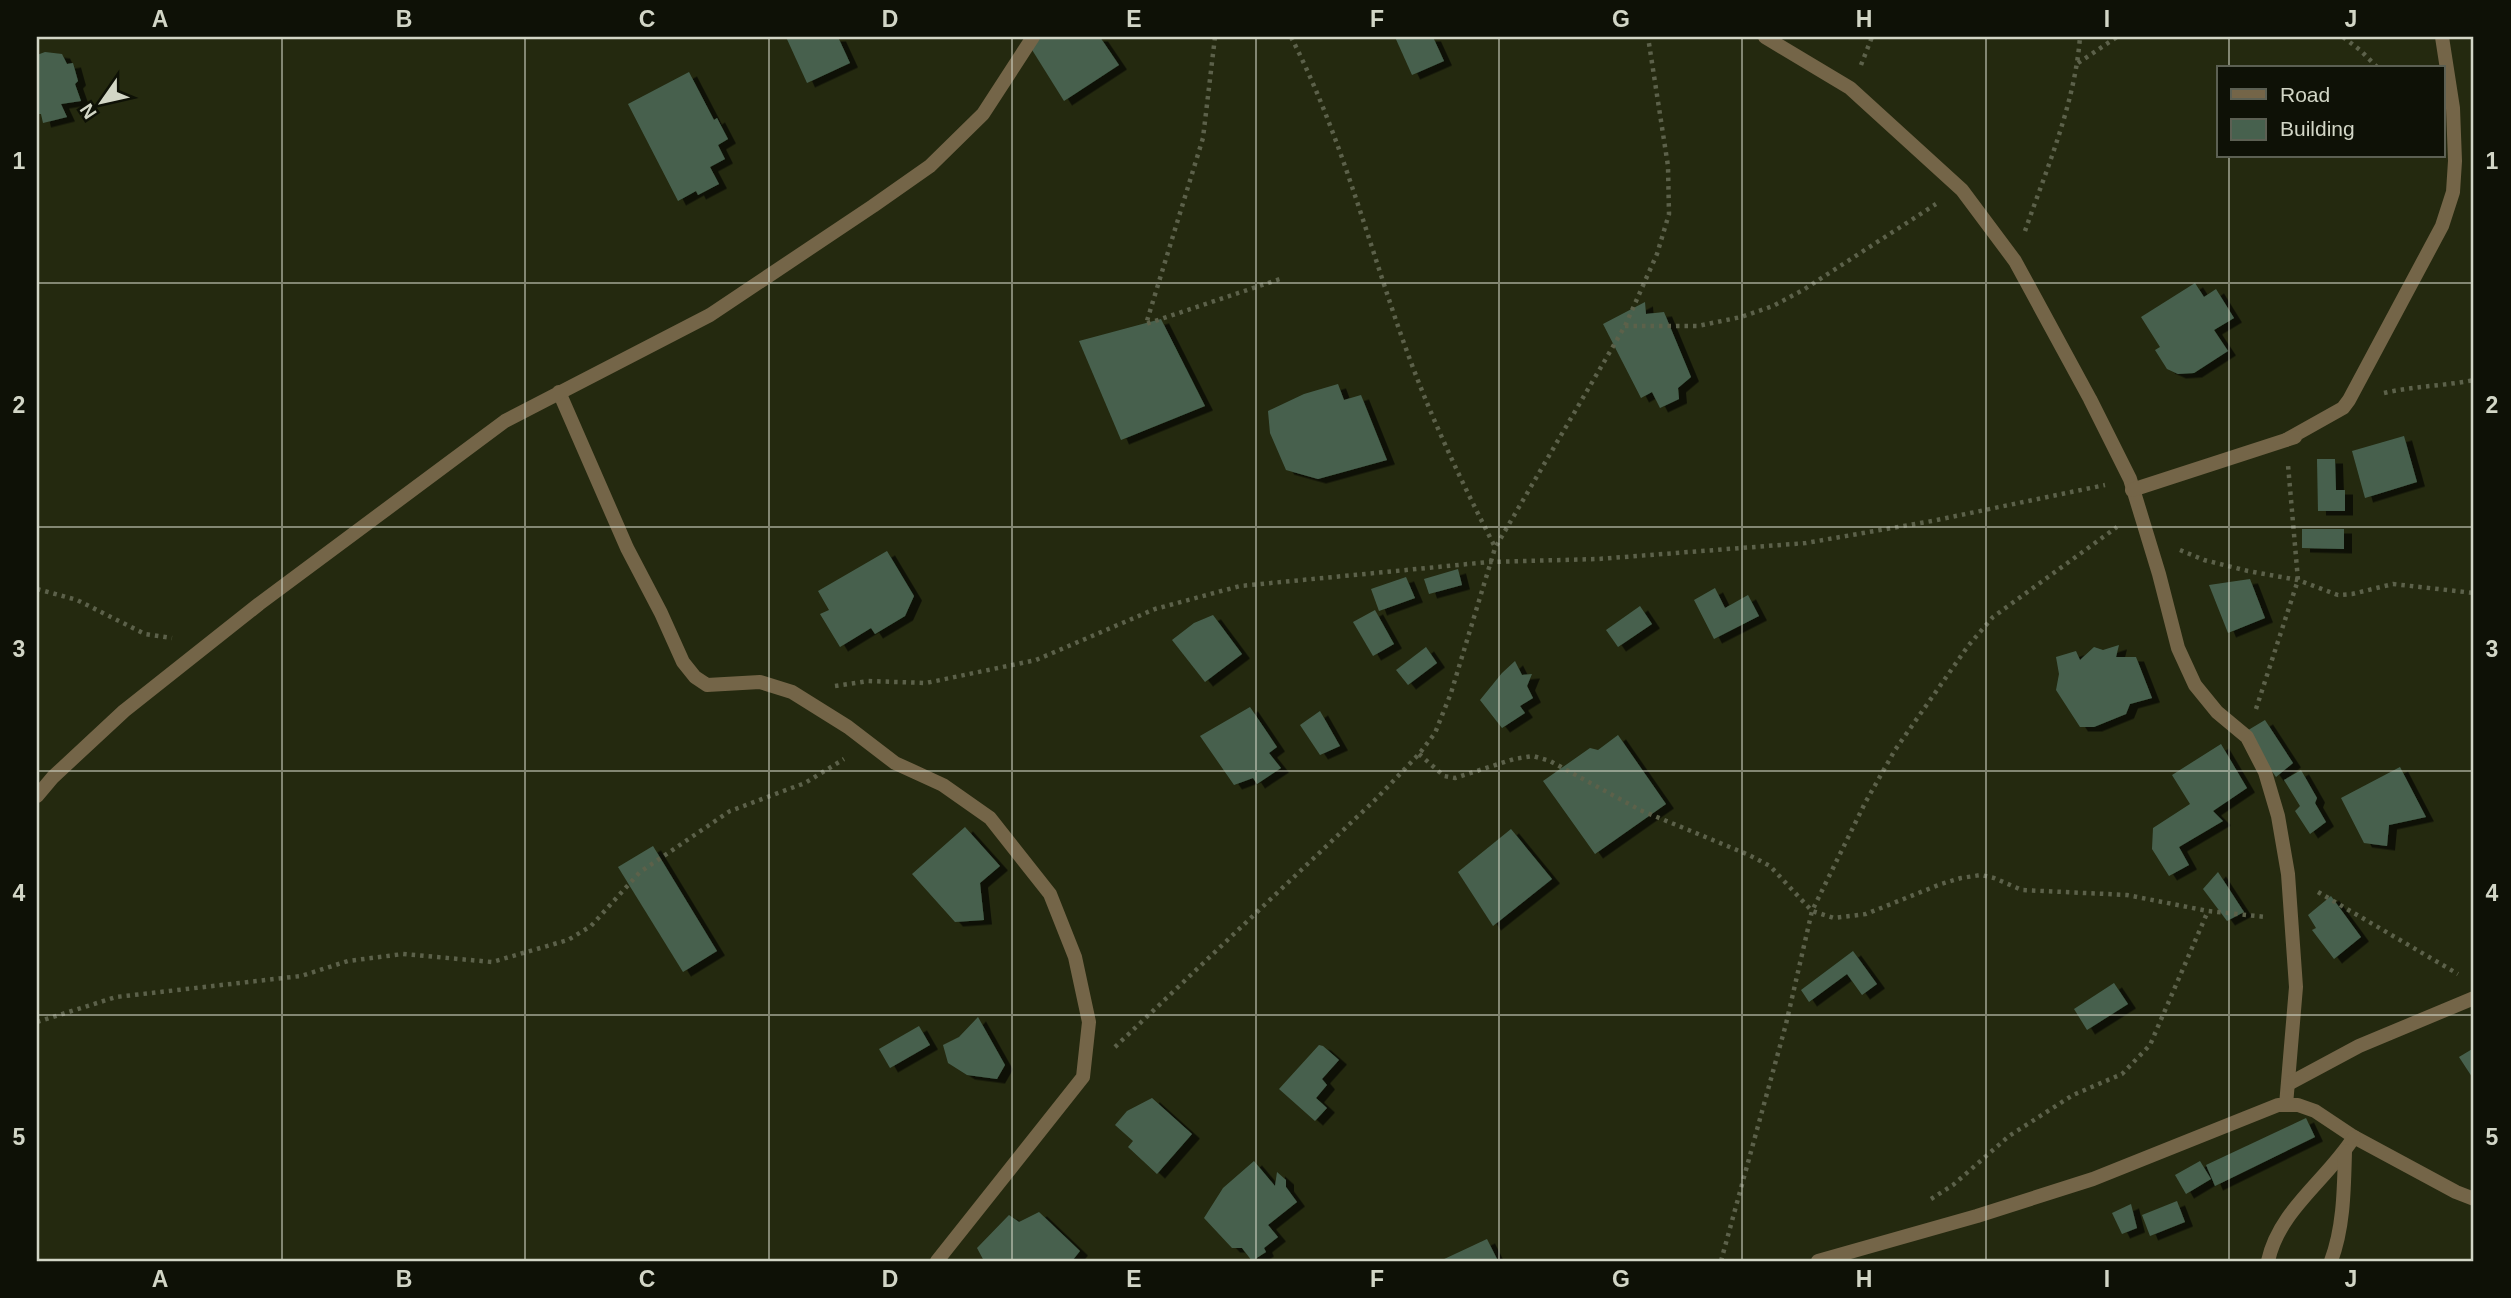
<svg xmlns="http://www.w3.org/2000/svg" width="2511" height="1298" font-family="Arial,sans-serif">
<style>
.building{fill:#47614e;filter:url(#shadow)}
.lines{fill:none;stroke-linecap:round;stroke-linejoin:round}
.path{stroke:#5c614a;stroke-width:4.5;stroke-dasharray:3.5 5;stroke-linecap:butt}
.street{stroke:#746548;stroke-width:14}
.grid{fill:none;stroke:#d2d6c6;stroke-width:2;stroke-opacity:0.55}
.neatline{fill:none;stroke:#d2d6c6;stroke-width:2.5}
.grid-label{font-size:23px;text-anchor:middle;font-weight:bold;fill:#d2d6c6}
</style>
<defs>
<filter id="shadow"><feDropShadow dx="8" dy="4.5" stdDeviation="0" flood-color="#0009"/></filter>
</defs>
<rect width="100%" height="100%" fill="#24290f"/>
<g class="building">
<path d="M786 37H838L850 63 807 83Z"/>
<path d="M1042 37H1100L1119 65 1064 101 1029 45Z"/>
<path d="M1395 37H1433L1444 61 1412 75Z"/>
<path d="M45 52 62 54 67 64 73 63 78 81 75 84 81 101 61 104 67 117 43 123 41 114H37V55Z"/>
<path d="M689 72 714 120 717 118 728 139 718 145 725 159 710 167 719 184 698 195 696 191 678 201 628 104Z"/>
<path d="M2195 283 2204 297 2216 289 2234 318 2214 330 2228 351 2194 373 2178 374 2167 369 2155 350 2160 347 2141 317Z"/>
<path d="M1645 302 1646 314 1664 312 1691 377 1678 388 1679 399 1660 408 1652 392 1641 398 1603 324Z"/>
<path d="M1161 319 1205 406 1121 440 1079 341Z"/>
<path d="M1338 384 1344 400 1361 395 1387 460 1318 479 1286 470 1270 433 1268 411 1304 394Z"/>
<path d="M2404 436 2417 482 2365 498 2352 451Z"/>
<path d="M2317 459H2335L2336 490H2345V511H2318Z"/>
<path d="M2302 529H2344V549L2302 548Z"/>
<path d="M887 551 914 596 905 616 875 634 871 628 840 647 820 614 829 610 818 591Z"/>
<path d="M1458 569 1462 585 1429 594 1424 579Z"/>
<path d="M1406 577 1415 598 1379 611 1371 589Z"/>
<path d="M2250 579 2265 618 2228 633 2209 585Z"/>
<path d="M1715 588 1725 608 1748 595 1759 616 1714 639 1694 600Z"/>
<path d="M1640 606 1652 624 1618 647 1606 630Z"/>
<path d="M1375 610 1394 644 1373 656 1353 622Z"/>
<path d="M1213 615 1242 654 1205 682 1172 640 1194 623Z"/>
<path d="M2119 645 2116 657H2136L2152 698 2130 704 2126 714 2094 727H2080L2056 690 2059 674 2056 657 2076 651 2080 660 2094 647 2103 650Z"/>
<path d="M1426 647 1437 663 1408 685 1396 670Z"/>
<path d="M1515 661 1522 675 1532 674 1527 686 1533 698 1520 706 1525 713 1502 728 1480 700 1502 673Z"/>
<path d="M1250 707 1277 747 1269 753 1281 768 1257 784 1253 778 1234 785 1200 736Z"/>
<path d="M1320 711 1340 746 1320 755 1300 725Z"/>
<path d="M2265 720 2293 763 2276 777 2260 754 2240 735Z"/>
<path d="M1618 735 1666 804 1595 854 1543 781 1590 748 1598 750Z"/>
<path d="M2221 744 2247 788 2213 811 2223 821 2179 847 2189 865 2169 876 2152 849 2153 828 2190 804 2172 775Z"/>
<path d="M2400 767 2426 817 2389 825 2387 846 2364 843 2341 798Z"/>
<path d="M2301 770 2317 798 2315 803 2326 822 2310 834 2295 811 2300 806 2284 780Z"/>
<path d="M965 827 1000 866 980 883 984 920 955 922 912 874Z"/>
<path d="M1511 829 1552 879 1493 926 1458 872Z"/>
<path d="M653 846 717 951 683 972 618 867Z"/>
<path d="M2218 872 2244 912 2227 921 2203 889Z"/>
<path d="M2331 896 2361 937 2334 959 2312 930 2316 928 2308 915Z"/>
<path d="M1853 951 1877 984 1862 995 1847 974 1809 1002 1801 990Z"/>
<path d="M2114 983 2128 1004 2087 1030 2074 1009Z"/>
<path d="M978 1017 1005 1065 997 1079 967 1075 948 1063 943 1045 959 1037Z"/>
<path d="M919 1026 930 1045 890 1068 879 1049Z"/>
<path d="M1319 1045 1323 1046 1339 1060 1322 1079 1327 1085 1316 1098 1327 1108 1315 1121 1279 1089Z"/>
<path d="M2474 1048V1080L2459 1057Z"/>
<path d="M1152 1098 1192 1134 1157 1174 1128 1147 1133 1141 1115 1125 1127 1111Z"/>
<path d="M2306 1118 2315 1137 2215 1186 2206 1165Z"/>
<path d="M1254 1161 1275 1186 1277 1172 1286 1180V1187L1297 1202 1268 1225 1278 1237 1264 1248 1266 1252 1252 1261 1242 1248H1232L1204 1218 1223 1188Z"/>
<path d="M2200 1161 2211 1179 2186 1194 2175 1175Z"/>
<path d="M2177 1201 2185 1222 2150 1236 2142 1215Z"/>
<path d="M2131 1204 2137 1228 2122 1234 2112 1213Z"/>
<path d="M1039 1212 1080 1251 1072 1261H984L977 1248 1009 1215 1019 1222Z"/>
<path d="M1487 1239 1498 1261H1440Z"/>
</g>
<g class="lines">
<g class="path">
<path d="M1215 37 1203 138 1146 324 1283 278"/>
<path d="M1291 37C1343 138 1370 251 1409 357 1433 422 1463 485 1495 547"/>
<path d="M2343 37 2360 50 2378 68"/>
<path d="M2078 63 2117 37"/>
<path d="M1861 65 1872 37"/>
<path d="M2025 231C2047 168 2075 103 2080 37"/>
<path d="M1625 326H1698L1741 317 1773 306 1803 290 1936 204"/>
<path d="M2384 393C2414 386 2444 386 2474 380"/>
<path d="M2180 550 2204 560 2248 571 2298 580 2338 595 2352 594 2393 584 2474 593"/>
<path d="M37 589 77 600 145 634 172 638"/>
<path d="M835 686 868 681 926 683 1036 660 1155 609 1240 586 1489 562 1598 559 1806 543 1932 521 2105 485"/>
<path d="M2256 709 2298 580 2288 465"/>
<path d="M1419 754 1444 776 1455 778 1514 759 1533 756 1550 761 1640 810 1749 855 1770 866 1812 911 1834 918 1866 914 1941 884 1961 878 1981 875 1994 878 2022 890 2127 895 2208 911 2266 917"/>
<path d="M2318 892 2458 974"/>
<path d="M37 1022 116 997 301 976 348 961 403 954 492 962 568 940 591 926 640 872 730 811 805 783 844 759"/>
<path d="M1115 1047 1377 798 1419 754 1435 733 1451 693 1495 548 1625 326 1657 254 1669 214 1668 166 1648 37"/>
<path d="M1931 1199 1953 1185 2009 1136 2073 1095 2122 1074 2150 1045 2208 911"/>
<path d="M1721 1261 1786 1024 1812 911 1865 803 1895 750 1968 646 1993 617 2117 527"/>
</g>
<g class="street">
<path d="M1765 37 1850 88 1962 190 2015 261 2090 399 2130 479 2159 574 2178 648 2195 685 2217 712 2247 737 2265 772 2278 816 2288 874 2296 987 2286 1105"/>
<path d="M559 392 627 548 661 613 683 662 695 677 707 685 760 682 792 692 848 727 895 763 943 785 990 818 1050 894 1075 957 1089 1022 1083 1077 937 1261"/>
<path d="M2286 440 2343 408 2349 400 2442 226 2453 192 2455 161 2453 108 2442 37"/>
<path d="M2132 490 2295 437"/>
<path d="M37 796 53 777 124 711 259 604 505 421 710 315 873 206 930 166 983 114 1033 37"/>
<path d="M2288 1084 2359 1046 2474 998"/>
<path d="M1818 1261 1977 1216 2093 1179 2278 1105H2298L2315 1111 2354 1137 2456 1192 2474 1199"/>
<path d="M2268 1261C2279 1210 2327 1180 2354 1137"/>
<path d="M2331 1261C2344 1227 2344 1187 2345 1151"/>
</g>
</g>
<path class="grid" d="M282 37V1261M525 37V1261M769 37V1261M1012 37V1261M1256 37V1261M1499 37V1261M1742 37V1261M1986 37V1261M2229 37V68M2229 156V1261M37 283H2474M37 527H2474M37 771H2474M37 1015H2474"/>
<rect width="2511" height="1298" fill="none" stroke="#0e1106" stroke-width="77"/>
<rect x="2217" y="66" width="228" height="91" fill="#0e1106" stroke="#5c6053" stroke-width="2"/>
<rect x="2231" y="89" width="35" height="10" fill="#746548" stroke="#5c6053" stroke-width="2"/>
<text x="2280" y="102" font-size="21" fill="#d2d6c6">Road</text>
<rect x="2231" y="119" width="35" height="21" fill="#47614e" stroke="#5c6053" stroke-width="2"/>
<text x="2280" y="136" font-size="21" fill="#d2d6c6">Building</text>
<g transform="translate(102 102) rotate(236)" stroke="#0e1106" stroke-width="5" paint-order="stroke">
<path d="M0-5L12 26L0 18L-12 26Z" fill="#d2d6c6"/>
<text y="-10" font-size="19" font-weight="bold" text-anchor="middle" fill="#d2d6c6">N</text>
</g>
<rect x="38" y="38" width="2434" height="1222" class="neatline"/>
<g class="grid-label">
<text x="160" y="27">A</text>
<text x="404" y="27">B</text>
<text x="647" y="27">C</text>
<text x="890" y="27">D</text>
<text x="1134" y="27">E</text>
<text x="1377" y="27">F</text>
<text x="1621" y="27">G</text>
<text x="1864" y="27">H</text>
<text x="2107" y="27">I</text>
<text x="2351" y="27">J</text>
<text x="19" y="169">1</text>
<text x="2492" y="169">1</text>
<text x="19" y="413">2</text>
<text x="2492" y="413">2</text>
<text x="19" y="657">3</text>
<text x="2492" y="657">3</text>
<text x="19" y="901">4</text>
<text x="2492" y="901">4</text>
<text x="19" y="1145">5</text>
<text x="2492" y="1145">5</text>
<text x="160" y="1287">A</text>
<text x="404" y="1287">B</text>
<text x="647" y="1287">C</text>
<text x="890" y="1287">D</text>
<text x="1134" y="1287">E</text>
<text x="1377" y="1287">F</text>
<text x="1621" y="1287">G</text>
<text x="1864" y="1287">H</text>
<text x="2107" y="1287">I</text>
<text x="2351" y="1287">J</text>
</g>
</svg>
